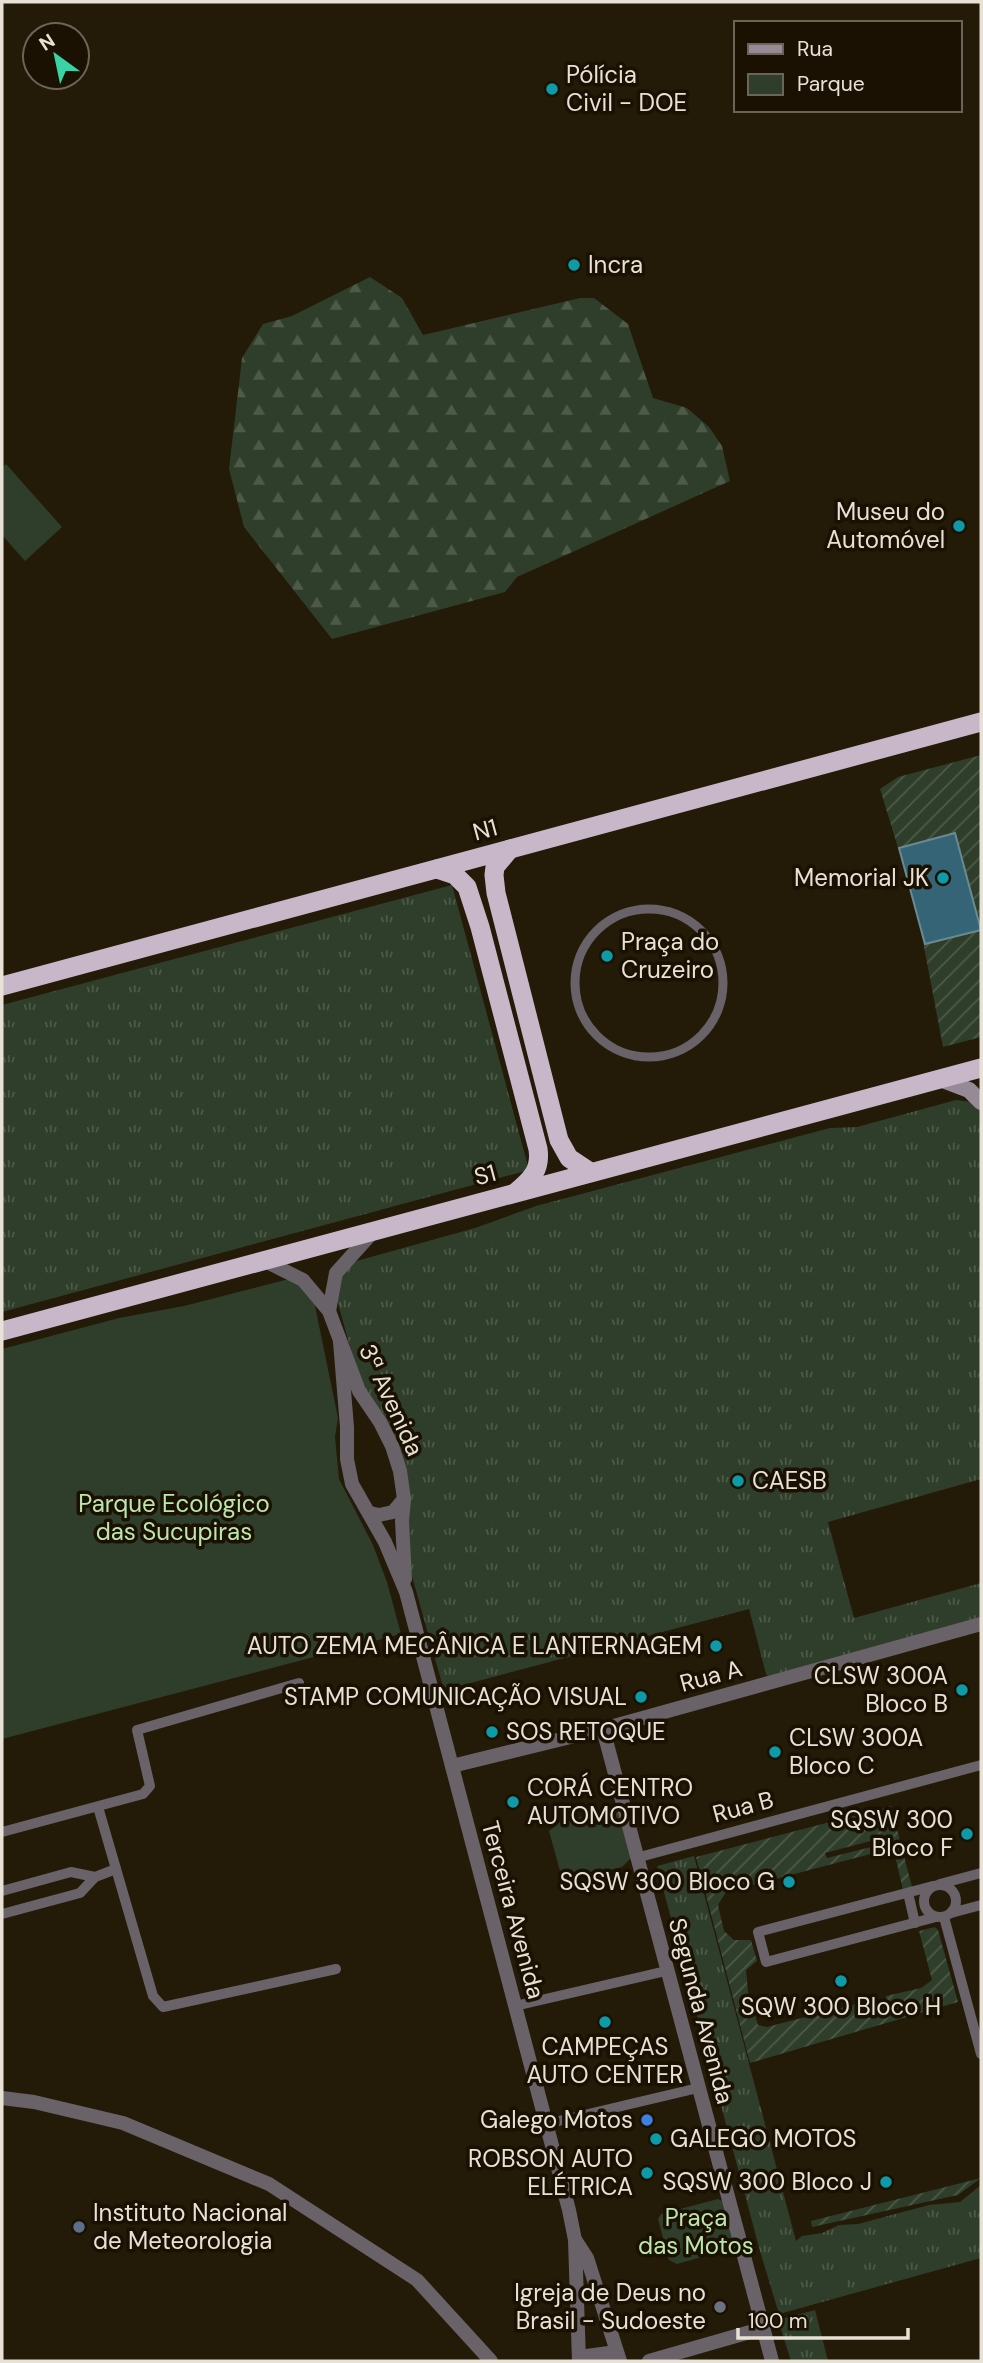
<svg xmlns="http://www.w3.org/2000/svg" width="983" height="2363" font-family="'DM Sans',sans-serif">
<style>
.grass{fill:url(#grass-tufts)}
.forest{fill:url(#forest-firs)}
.park{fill:#2f3e2a}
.garden{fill:url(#garden-furrows)}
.water{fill:#346475;stroke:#6a8a92;stroke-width:2}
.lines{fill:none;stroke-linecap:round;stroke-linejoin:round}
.pedestrian{stroke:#696269;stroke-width:9}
.minor{stroke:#696269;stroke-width:10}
.tertiary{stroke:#696269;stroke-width:14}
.secondary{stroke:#958a96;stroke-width:16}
.trunk{stroke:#c8b7c9;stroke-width:19}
.culture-dot{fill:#0f9aa8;stroke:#1a1102;stroke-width:2.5}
.shop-dot{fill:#3f7fe0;stroke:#1a1102;stroke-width:2.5}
.service-dot{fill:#5c6f8a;stroke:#1a1102;stroke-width:2.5}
.worship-dot{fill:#6b7280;stroke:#1a1102;stroke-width:2.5}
.labels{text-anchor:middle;stroke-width:7;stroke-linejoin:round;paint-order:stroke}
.poi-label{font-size:24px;fill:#e8e2d6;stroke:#1a1102;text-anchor:end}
.street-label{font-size:24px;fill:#e8e2d6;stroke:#1a1102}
.park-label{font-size:24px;fill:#bbe6ad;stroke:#1a1102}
</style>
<defs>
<pattern id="grass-tufts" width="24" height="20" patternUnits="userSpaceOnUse" patternTransform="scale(1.75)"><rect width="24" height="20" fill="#2f3e2a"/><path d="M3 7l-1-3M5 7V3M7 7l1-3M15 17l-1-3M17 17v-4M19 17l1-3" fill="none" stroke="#4d5a48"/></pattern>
<pattern id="forest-firs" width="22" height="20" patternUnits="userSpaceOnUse" patternTransform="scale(1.75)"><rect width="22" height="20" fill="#2f3e2a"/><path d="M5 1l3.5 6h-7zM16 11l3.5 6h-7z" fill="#4d5a48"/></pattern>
<pattern id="garden-furrows" width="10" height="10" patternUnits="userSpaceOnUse" patternTransform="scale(1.75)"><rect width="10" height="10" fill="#2f3e2a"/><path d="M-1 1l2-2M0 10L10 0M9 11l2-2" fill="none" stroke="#4d5a48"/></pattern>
</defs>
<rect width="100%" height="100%" fill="#231a08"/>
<g class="grass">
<path d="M452 885 529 1170 2 1312V1005Z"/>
<path d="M956 1100 971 1102 981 1111V1479L828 1522 854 1618 981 1583V1619L768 1676 766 1674 749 1609 463 1685 449 1688 443 1687 408 1562 406 1479 366 1393 352 1354 334 1289 336 1280 353 1262 475 1228 536 1206 830 1128 857 1127Z"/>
<path d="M694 1856 796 2241 802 2236 822 2233 839 2225 858 2224 929 2205 960 2202 981 2185V2258L779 2314 760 2251 657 1866Z"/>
<path d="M815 2310 828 2361H791L778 2320Z"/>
</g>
<path class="forest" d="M370 277 402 298 423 335 580 298H594L628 324 653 398 687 408 709 427 722 446 730 481 517 577 505 592 332 639 244 527 229 469 242 358 263 324 292 316Z"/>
<g class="park">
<path d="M6 464 62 527 25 561 2 535V468Z"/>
<path d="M285 1280H292L313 1296 338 1418 335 1437 339 1479 373 1545 387 1582 401 1634 2 1739V1349L119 1318 184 1306Z"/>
<path d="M611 1810 619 1812 631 1858 622 1867 572 1879 560 1871 549 1831 560 1822Z"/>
<path d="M718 2199 724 2202 734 2243 730 2249 677 2264 669 2260 658 2219 661 2214Z"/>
<path d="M844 2277 849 2294 820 2301 816 2285Z"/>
</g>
<g class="garden">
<path d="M981 755V1037L943 1047 917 910 880 789 898 777Z"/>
<path d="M891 1806 912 1887 903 1890 893 1847 887 1839 882 1838 825 1853 827 1858 879 1845 881 1846 882 1851 726 1892 718 1905 724 1931 734 1940H751L757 1961 746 1970 748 1991 758 2025 767 2027 860 2003 863 2011 886 2004V1996L921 1988 932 1980 919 1931 935 1927 938 1930 958 2002 750 2063 696 1857Z"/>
<path d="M981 2178 958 2195 812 2227 811 2221Z"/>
</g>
<path class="water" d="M955 833 981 930 925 944 899 848Z"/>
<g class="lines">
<circle class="pedestrian" cx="649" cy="983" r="74"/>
<g class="minor">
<path d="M98 1807 153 1996 163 2007 336 1969"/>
<path d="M2 1832 143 1794 150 1786 137 1730 299 1683"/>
<path d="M636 1858 981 1765"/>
<path d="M940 1884 981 1873"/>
<circle cx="940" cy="1901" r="16"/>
<path d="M933 1886 758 1932 766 1962 936 1917"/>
<path d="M2 1891 71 1872 95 1877 116 1869"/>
<path d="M908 1893 915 1923"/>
<path d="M951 1913 981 1905"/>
<path d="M2 1914 80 1893 95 1877"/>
<path d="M944 1917 981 2054"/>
<path d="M515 2006 666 1971"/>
<path d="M546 2124 698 2088"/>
</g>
<g class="tertiary">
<path d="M263 1260 303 1280 329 1311 359 1391 380 1422 392 1446 400 1471 404 1499 402 1521 405 1579"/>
<path d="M329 1311 336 1273 372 1233"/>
<path d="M340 1342 347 1427V1459L352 1484 385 1542 406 1592 569 2210 575 2240 579 2361"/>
<path d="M370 1513 379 1515 393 1512 404 1499"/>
<path d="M603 1729 772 2361"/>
<path d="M452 1766 603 1729 981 1624"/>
<path d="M2 2098 34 2102 123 2123 269 2184 417 2280 491 2361"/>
<path d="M576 2241 587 2258 620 2361"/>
<path d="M579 2357 609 2353 618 2356"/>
<path d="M649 2361 764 2328"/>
</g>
<path class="secondary" d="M940 1079 969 1090 981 1102"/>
<g class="trunk">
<path d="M510 849 495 867 494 875 496 893 559 1140 569 1158 590 1172"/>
<path d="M437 869 455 875 467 887 480 927 538 1149C541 1169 532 1179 516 1192"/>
<path d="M2 986 981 722"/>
<path d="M2 1331 981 1068"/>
</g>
</g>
<g class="culture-dot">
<circle cx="552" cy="89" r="7"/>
<circle cx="574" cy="265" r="7"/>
<circle cx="959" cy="526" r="7"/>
<circle cx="943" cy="878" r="7"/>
<circle cx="607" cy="956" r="7"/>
<circle cx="738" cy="1481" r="7"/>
<circle cx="716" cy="1646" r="7"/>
<circle cx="962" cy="1690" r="7"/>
<circle cx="641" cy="1697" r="7"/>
<circle cx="492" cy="1732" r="7"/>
<circle cx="775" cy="1752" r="7"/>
<circle cx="513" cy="1802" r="7"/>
<circle cx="967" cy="1834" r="7"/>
<circle cx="789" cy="1882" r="7"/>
<circle cx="841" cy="1981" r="7"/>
<circle cx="605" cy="2022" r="7"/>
<circle cx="656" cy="2139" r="7"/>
<circle cx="647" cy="2173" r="7"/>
<circle cx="886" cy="2182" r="7"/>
</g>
<circle class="shop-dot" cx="647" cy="2120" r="7"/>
<circle class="service-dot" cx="79" cy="2227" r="7"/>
<circle class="worship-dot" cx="720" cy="2307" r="7"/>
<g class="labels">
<g class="poi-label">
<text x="566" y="83" text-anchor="start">Pólícia<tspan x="566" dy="28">Civil - DOE</tspan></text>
<text x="588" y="273" text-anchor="start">Incra</text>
<text x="945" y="520">Museu do<tspan x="945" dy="28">Automóvel</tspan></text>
<text x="929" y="886">Memorial JK</text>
<text x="621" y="950" text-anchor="start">Praça do<tspan x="621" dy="28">Cruzeiro</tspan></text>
<text x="752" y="1489" text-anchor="start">CAESB</text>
<text x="702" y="1654">AUTO ZEMA MECÂNICA E LANTERNAGEM</text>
<text x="948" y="1684">CLSW 300A<tspan x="948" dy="28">Bloco B</tspan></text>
<text x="627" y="1705">STAMP COMUNICAÇÃO VISUAL</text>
<text x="506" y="1740" text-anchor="start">SOS RETOQUE</text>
<text x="789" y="1746" text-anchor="start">CLSW 300A<tspan x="789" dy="28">Bloco C</tspan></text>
<text x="527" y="1796" text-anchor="start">CORÁ CENTRO<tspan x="527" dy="28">AUTOMOTIVO</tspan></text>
<text x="953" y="1828">SQSW 300<tspan x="953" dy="28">Bloco F</tspan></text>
<text x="775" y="1890">SQSW 300 Bloco G</text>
<text x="841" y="2015" text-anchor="middle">SQW 300 Bloco H</text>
<text x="605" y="2055" text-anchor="middle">CAMPEÇAS<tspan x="605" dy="28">AUTO CENTER</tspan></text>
<text x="633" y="2128">Galego Motos</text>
<text x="670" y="2147" text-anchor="start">GALEGO MOTOS</text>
<text x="633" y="2167">ROBSON AUTO<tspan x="633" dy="28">ELÉTRICA</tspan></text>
<text x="872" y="2190">SQSW 300 Bloco J</text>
<text x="93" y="2221" text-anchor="start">Instituto Nacional<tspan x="93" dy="28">de Meteorologia</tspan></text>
<text x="706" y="2301">Igreja de Deus no<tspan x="706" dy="28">Brasil - Sudoeste</tspan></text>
</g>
<g class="street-label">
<text transform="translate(485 830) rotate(-15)" y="8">N1</text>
<text transform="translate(485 1175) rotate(-15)" y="8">S1</text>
<text transform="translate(391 1400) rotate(65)" y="8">3ª Avenida</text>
<text transform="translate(711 1676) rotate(-15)" y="8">Rua A</text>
<text transform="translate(743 1807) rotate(-15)" y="8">Rua B</text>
<text transform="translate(513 1910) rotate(75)" y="8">Terceira Avenida</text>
<text transform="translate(701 2011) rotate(75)" y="8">Segunda Avenida</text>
</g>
<g class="park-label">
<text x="174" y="1512">Parque Ecológico<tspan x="174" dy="28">das Sucupiras</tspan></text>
<text x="696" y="2226">Praça<tspan x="696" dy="28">das Motos</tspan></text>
</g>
</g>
<rect width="983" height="2363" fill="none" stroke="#e8e2d6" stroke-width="7"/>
<rect x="734" y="21" width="228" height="91" fill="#1a1102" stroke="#6c6557" stroke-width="2"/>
<rect x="748" y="44" width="35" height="10" fill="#958a96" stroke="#6c6557" stroke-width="2"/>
<text x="797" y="56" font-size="21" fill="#e8e2d6">Rua</text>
<rect x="748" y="74" width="35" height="21" fill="#2f3e2a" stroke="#6c6557" stroke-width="2"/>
<text x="797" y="91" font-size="21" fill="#e8e2d6">Parque</text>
<g transform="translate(56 56) rotate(327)"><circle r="33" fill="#1a1102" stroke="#6c6557" stroke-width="2"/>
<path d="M0-5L12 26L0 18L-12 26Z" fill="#38d4a6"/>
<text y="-10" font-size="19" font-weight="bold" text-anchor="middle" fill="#e8e2d6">N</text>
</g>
<path d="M738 2328v10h170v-10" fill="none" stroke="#e8e2d6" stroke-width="3.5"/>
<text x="748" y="2328" font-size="21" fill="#e8e2d6" stroke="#1a1102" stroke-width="5" paint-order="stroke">100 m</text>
</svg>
